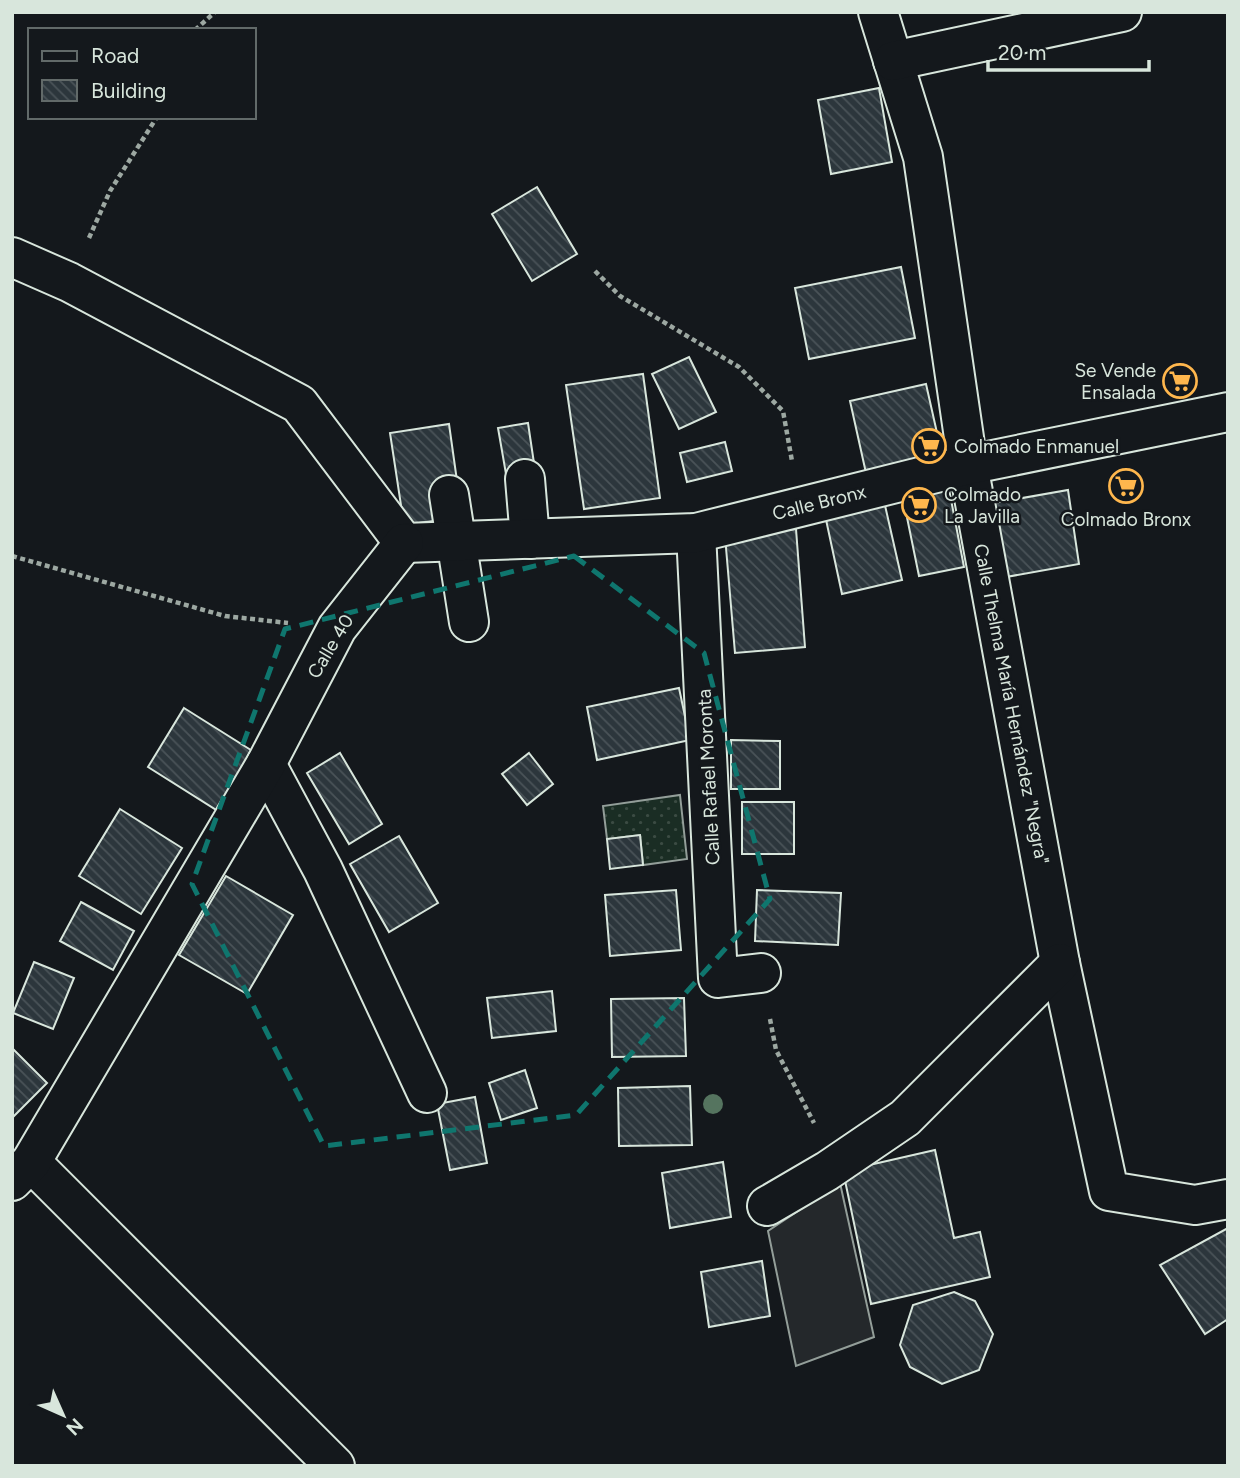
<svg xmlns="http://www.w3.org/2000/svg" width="1240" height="1478" font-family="Figtree,sans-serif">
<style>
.garden{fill:url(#garden-dots);stroke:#939e99;stroke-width:2}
.parking{fill:#24282b;stroke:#939e99;stroke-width:2}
.building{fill:url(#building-back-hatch);stroke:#d8e6dc;stroke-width:2}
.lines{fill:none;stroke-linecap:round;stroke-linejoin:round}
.minor-casing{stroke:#d8e6dc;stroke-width:42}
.path{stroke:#9da8a2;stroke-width:4.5;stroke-dasharray:5 3.5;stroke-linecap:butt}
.minor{stroke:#14181c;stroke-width:38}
.tree{fill:#55745f}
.marked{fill:none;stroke:#0f766e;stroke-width:5;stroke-dasharray:14 9;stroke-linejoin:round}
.labels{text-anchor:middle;stroke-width:5;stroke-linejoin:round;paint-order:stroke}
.poi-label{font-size:19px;fill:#d8e6dc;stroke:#14181c;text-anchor:start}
.street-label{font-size:19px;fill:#d8e6dc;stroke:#14181c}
</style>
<defs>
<pattern id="garden-dots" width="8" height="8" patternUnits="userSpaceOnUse" patternTransform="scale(1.75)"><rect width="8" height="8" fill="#1a2d24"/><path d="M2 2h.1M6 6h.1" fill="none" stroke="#3b4b43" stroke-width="1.8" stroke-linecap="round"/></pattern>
<pattern id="building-back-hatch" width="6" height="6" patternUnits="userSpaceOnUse" patternTransform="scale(1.75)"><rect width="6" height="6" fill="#2c363c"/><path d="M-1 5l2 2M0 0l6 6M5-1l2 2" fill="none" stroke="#4a5358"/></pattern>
</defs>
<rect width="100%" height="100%" fill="#14181c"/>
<path class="garden" d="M680 795 687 859 643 865 640 835 607 839 603 806Z"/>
<path class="parking" d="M840 1183 874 1337 796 1366 768 1231Z"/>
<g class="building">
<path d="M879 88 892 162 831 174 818 100Z"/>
<path d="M537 187 577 254 532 281 492 214Z"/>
<path d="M901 267 915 338 809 359 795 288Z"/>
<path d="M689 357 716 412 679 429 652 374Z"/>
<path d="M643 374 660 498 584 509 566 385Z"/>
<path d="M926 384 942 455 866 473 850 401Z"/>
<path d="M528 423 535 470 506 474 498 428Z"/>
<path d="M449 424 458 488 441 520 404 525 390 433Z"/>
<path d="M725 442 732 471 687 482 680 453Z"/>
<path d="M948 484 964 567 919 576 902 493Z"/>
<path d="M1068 490 1079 564 1006 577 994 503Z"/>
<path d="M884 501 902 580 842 594 825 515Z"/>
<path d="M796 529 805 647 735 653 725 536Z"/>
<path d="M679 688 690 740 597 760 587 707Z"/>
<path d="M184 708 254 752 218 811 148 767Z"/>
<path d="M731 740 780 741V789H731Z"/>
<path d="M340 753 382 824 349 844 307 773Z"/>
<path d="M529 753 553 784 527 805 502 774Z"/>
<rect x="742" y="802" width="52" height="52"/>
<path d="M120 809 182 848 141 914 79 876Z"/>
<path d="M640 835 643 865 610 869 607 839Z"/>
<path d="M399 836 438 903 389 932 350 864Z"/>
<path d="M226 876 293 915 247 994 179 955Z"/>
<path d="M676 890 681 950 610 956 605 895Z"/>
<path d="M757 890 841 893 838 945 755 941Z"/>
<path d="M81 902 134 931 113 970 60 941Z"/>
<path d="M34 962 74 978 53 1029 13 1013Z"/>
<path d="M552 991 556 1031 492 1038 487 998Z"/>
<path d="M684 998 686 1056 612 1057 611 999Z"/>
<path d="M12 1048 47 1083 12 1118Z"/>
<path d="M525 1070 537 1108 501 1120 489 1083Z"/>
<path d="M690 1086 692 1145 619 1146 618 1088Z"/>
<path d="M475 1097 487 1163 450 1170 437 1104Z"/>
<path d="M935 1150 954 1238 980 1232 990 1277 871 1304 843 1171Z"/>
<path d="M723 1162 731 1217 670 1228 662 1173Z"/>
<path d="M1228 1228V1319L1205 1334 1160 1265Z"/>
<path d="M762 1261 770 1316 709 1327 701 1272Z"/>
<path d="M954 1292 975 1301 993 1334 979 1370 942 1384 910 1367 900 1345 913 1305Z"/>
</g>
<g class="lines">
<g class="minor-casing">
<g id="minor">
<path d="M878 12 923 157 968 465 1060 963 1109 1191 1195 1205 1228 1199"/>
<path d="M893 61 1122 12"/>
<path d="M12 257 69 282 299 404 404 543"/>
<path d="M525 479 530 539"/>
<path d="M449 495 469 622"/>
<path d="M696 533 718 978 761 973"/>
<path d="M404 543 696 533 968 465 1228 412"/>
<path d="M266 764 323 870 427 1093"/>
<path d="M31 1162 335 1466"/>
<path d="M12 1181 31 1162 266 764 337 628 404 543"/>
<path d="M767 1206 827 1171 905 1118 1060 963"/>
</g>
</g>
<g class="path">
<path d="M195 30 215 12"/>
<path d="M89 238 110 191 157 117"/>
<path d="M595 271 620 296 739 367 783 411 792 461"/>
<path d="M12 556 225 616 288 623"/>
<path d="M770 1019 776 1050 814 1123"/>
</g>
<use href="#minor" class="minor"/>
</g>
<circle class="tree" cx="713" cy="1104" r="10"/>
<path class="marked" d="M574 556 704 653 770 899 576 1115 324 1146 192 884 285 629Z"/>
<defs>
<g id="supermarket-ring" transform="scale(1.75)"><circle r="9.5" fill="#14181c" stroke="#ffb74d" stroke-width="1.5"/><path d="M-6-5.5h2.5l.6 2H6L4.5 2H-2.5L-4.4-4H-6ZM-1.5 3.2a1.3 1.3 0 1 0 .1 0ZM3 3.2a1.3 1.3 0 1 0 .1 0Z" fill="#ffb74d"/></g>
</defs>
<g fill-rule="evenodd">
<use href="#supermarket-ring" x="1180" y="381"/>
<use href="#supermarket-ring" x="929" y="446"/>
<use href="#supermarket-ring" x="1126" y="486"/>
<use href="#supermarket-ring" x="919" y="505"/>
</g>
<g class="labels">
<g class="poi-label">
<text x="1156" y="377" text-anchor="end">Se Vende<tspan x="1156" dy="22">Ensalada</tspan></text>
<text x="954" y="453">Colmado Enmanuel</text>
<text x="944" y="501">Colmado<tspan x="944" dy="22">La Javilla</tspan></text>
<text x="1126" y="526" text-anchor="middle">Colmado Bronx</text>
</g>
<g class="street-label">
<text transform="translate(819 502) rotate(-14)" y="7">Calle Bronx</text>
<text transform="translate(330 646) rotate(-59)" y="7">Calle 40</text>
<text transform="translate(1012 704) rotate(79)" y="7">Calle Thelma María Hernández "Negra"</text>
<text transform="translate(708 777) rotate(-93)" y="7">Calle Rafael Moronta</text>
</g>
</g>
<rect width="1240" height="1478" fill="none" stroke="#d8e6dc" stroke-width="28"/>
<rect x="28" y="28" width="228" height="91" fill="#14181c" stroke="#626a69" stroke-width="2"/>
<rect x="42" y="51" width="35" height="10" fill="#14181c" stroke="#626a69" stroke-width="2"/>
<text x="91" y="63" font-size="21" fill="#d8e6dc">Road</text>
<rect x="42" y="80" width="35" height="21" fill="url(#building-back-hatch)" stroke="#626a69" stroke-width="2"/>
<text x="91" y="98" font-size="21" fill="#d8e6dc">Building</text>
<g transform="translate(63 1415) rotate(135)" stroke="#14181c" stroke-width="5" paint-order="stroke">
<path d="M0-5L12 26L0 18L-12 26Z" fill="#d8e6dc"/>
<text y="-10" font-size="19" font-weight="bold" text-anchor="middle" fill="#d8e6dc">N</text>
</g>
<path d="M988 60v10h161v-10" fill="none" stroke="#d8e6dc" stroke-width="3.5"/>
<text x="998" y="60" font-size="21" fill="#d8e6dc" stroke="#14181c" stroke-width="5" paint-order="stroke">20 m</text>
</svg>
